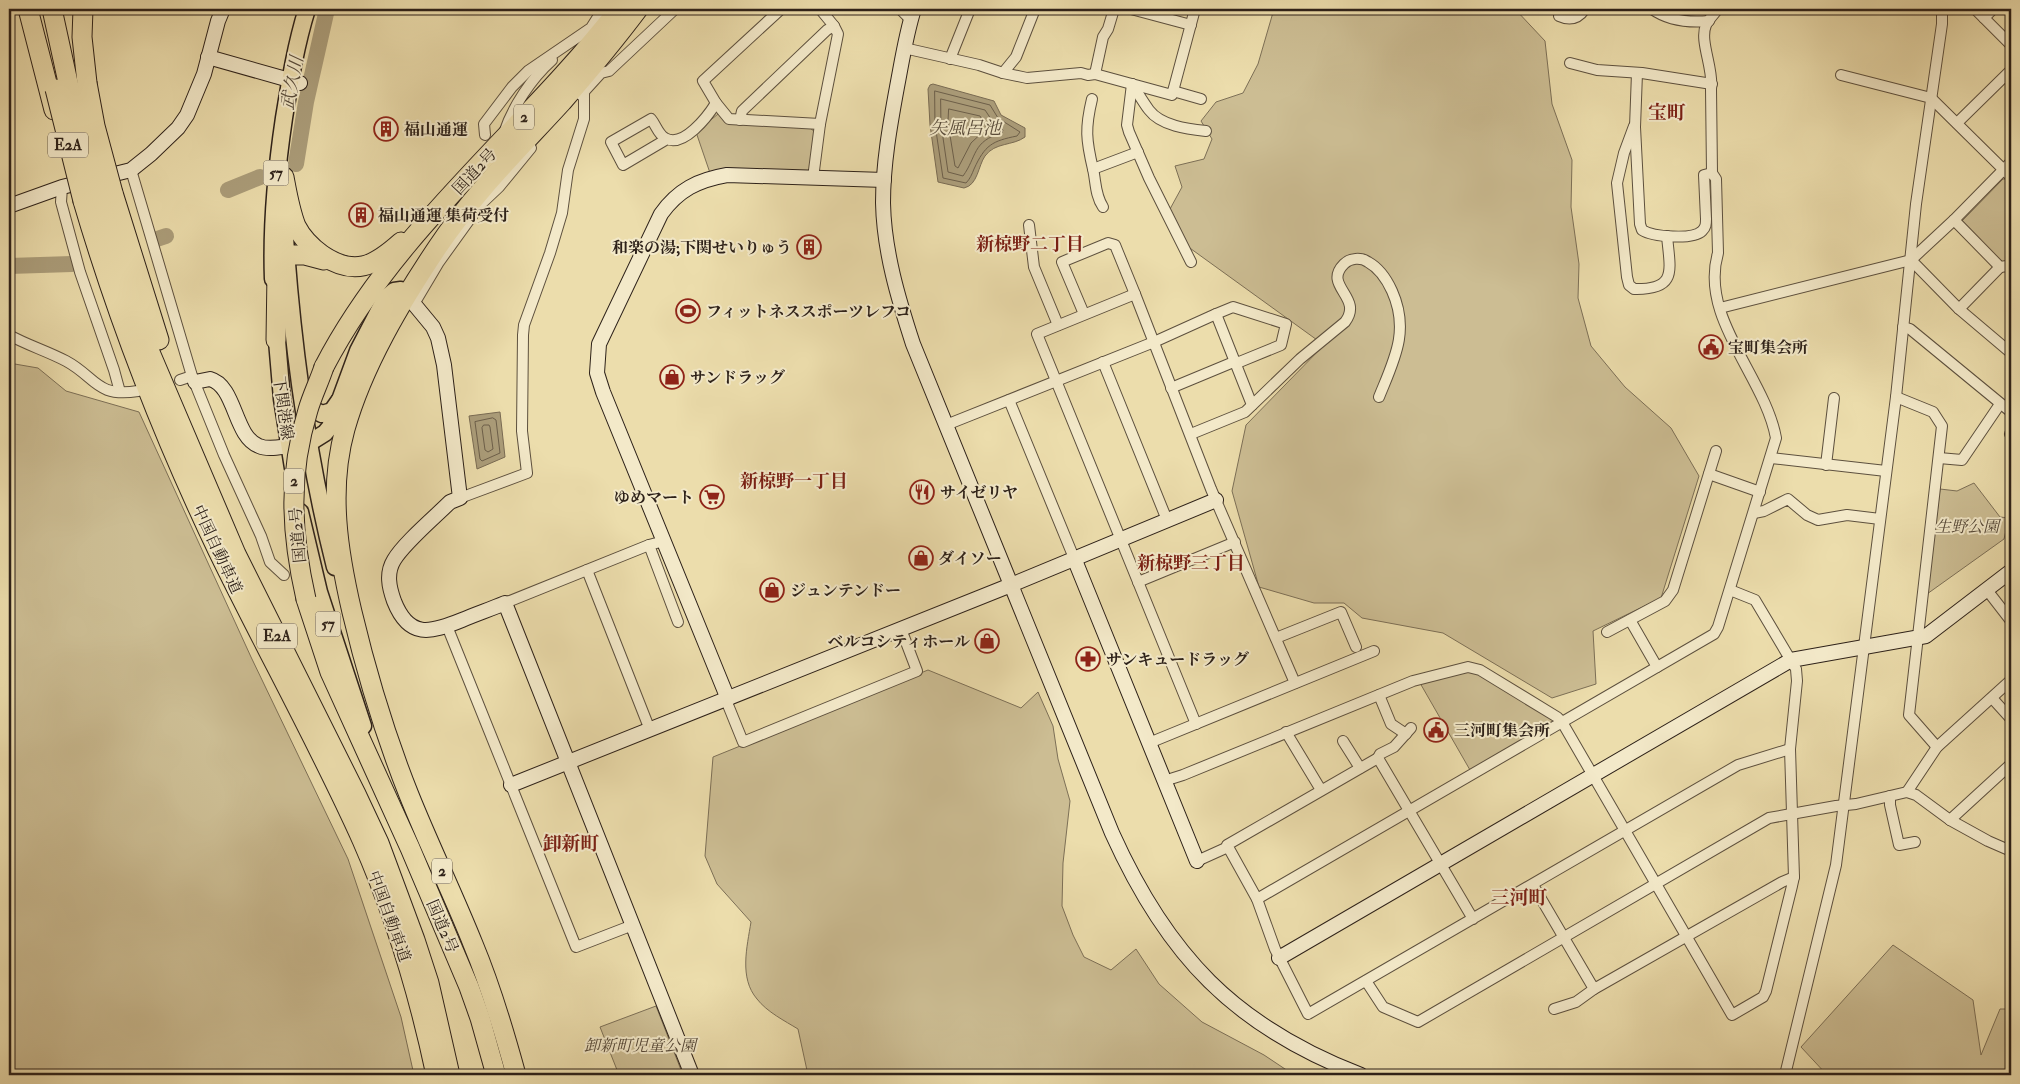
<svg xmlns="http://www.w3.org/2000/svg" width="2020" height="1084" font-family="'IM FELL Double Pica','Noto Serif JP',serif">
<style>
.green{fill:#ccbd93;stroke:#7c6f56}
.water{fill:#ab9d7a;stroke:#796b53}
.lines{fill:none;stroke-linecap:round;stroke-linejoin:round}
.shore{stroke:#6c5f4a;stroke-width:1}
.river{stroke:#ab9d7a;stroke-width:16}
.street-casing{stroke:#5d503e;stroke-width:12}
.secondary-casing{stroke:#2d2119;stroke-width:16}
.primary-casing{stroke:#2d2119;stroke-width:19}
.highway-casing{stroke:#2d2119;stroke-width:21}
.street{stroke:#f3e9c9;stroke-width:10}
.secondary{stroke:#f3e9c9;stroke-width:14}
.primary{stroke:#ecddac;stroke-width:16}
.highway{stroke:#ecddac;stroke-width:19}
.highway-bridge-casing{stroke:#2d2119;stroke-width:21;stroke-linecap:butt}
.highway-bridge{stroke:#ecddac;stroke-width:19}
.labels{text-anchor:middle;stroke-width:4;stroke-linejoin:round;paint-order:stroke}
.shield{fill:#f3e9c9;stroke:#685d4e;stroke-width:1}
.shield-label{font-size:15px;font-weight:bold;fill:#2d2119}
.poi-label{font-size:16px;font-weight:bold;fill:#2d2119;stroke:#f3e9c9;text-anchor:start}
.street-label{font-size:16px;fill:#2d2119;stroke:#f3e9c9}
.park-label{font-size:16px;font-style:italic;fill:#554838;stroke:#f3e9c9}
.water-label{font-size:18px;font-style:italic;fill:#594c3b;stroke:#f3e9c9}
.neighbourhood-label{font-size:18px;font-weight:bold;fill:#7a1f14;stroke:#f3e9c9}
.quarter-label{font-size:19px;font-weight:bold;fill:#7a1f14;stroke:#f3e9c9}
</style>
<rect width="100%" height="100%" fill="#ecddac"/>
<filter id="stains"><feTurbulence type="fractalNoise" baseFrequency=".004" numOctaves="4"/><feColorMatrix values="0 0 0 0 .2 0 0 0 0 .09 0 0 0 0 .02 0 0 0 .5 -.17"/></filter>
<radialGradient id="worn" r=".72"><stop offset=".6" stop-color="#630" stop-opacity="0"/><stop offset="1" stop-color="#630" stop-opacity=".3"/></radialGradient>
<g class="green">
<path d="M1274 9H1515L1545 41 1552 104 1572 160 1571 207 1579 264 1578 298 1591 346 1625 387 1671 428 1699 476 1661 598 1593 631 1596 684 1552 698 1443 633 1362 618 1344 603H1314L1259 587 1232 491 1246 425 1324 345 1187 246 1170 209 1182 187 1175 166 1204 159 1212 139 1201 121 1216 102 1243 93 1258 64Z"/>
<path d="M718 114 729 123 810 128 815 132 812 168 804 173H710L696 132Z"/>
<path d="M2003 179H2008L2011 182V258L2007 262 2000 263 1962 225V221Z"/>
<path d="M9 363 38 368 66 391 139 412 251 657 348 859 401 1017 414 1075H9Z"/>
<path d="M1974 483 2000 517 2009 518 2004 539 1927 594 1940 489 1957 491Z"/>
<path d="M928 670 1021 708 1038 692 1053 726 1058 759 1070 801 1063 863 1062 906 1073 935 1084 957 1111 970 1136 949 1159 984 1202 1022 1264 1055 1294 1075H808L798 1029C785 1021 767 1012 757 999 739 978 747 947 751 922L717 884 705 856 713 757Z"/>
<path d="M1466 672 1479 673 1554 721 1470 770 1420 683Z"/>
<path d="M1893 945 1973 1000 1981 1055 2000 1009H2011V1075H1827L1801 1047Z"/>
<path d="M656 1006 683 1075H619L600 1027Z"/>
</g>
<g class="water">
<path d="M933 84 994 101 1001 115 1025 128V137C1013 146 995 142 985 156 978 166 978 185 964 188L938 182 930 125 928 89 930 85Z"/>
<path d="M500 412 505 457 477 469 469 416Z"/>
</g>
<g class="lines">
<g class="shore">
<path d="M935 91 990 105 998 118 1020 132 1017 136C992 141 985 145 974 169 972 174 970 179 966 183L943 178 935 124Z"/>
<path d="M941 99 985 110 993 122 1003 130 1002 133C972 141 977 157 963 176L948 172 941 124Z"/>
<path d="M949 109 980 116 987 128 971 143 958 168 955 166 948 123Z"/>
<path d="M493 418 496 420 500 453 482 461 480 459 475 422Z"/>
<path d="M484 425H489L490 427 493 449 488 452 485 450 482 428Z"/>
</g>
<g class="river">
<path d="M296 164 306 102 327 9"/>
<path d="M228 190 260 177"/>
<path d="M157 239 166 236"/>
<path d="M9 266 72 264"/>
</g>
<g class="street-casing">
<g id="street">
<path d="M781 9 703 81 716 103 729 119 820 124"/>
<path d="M900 9 910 19"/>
<path d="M1131 9 1191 25"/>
<path d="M1652 9C1669 21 1688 23 1709 21"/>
<path d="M1975 9 2011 45"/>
<path d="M1559 16C1570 21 1578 19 1585 9"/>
<path d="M1984 18 1993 9"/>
<path d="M904 48 979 65 1003 73 1027 78 1081 73 1088 75 1095 74 1172 95 1195 9"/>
<path d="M950 59 970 9"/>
<path d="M1570 63 1597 70 1642 73 1712 84"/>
<path d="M1003 73 1016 57 1035 9"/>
<path d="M1637 73 1635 127 1640 224 1642 230C1653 237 1693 240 1702 231 1706 227 1706 224 1706 219L1704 175 1712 173"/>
<path d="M1095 74 1103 37 1108 29 1114 9"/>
<path d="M1841 75 1931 98 2011 177"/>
<path d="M1132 84 1127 125 1129 132 1149 178 1191 262"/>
<path d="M1132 84C1138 93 1143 102 1149 110 1161 126 1188 129 1206 131"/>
<path d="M1173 91 1201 99"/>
<path d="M581 95 601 73 609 71 675 9"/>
<path d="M1092 99C1085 128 1086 140 1093 169 1096 182 1095 195 1103 207"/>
<path d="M740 120 742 111 827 30 834 26"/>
<path d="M1957 123 2011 70"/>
<path d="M1634 126 1624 153 1617 183 1627 277 1629 285 1634 289C1678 290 1670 270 1667 236"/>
<path d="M504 133C513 106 531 79 552 60"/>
<path d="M485 135 484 124 512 87 528 71 591 28 603 9"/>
<path d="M667 139 623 165 611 142 651 119C656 125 658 134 665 138 683 149 708 116 716 103"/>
<path d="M1093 169 1138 152"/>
<path d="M131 170 192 376 224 455 261 536 270 562 284 575"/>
<path d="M813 178 820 124 838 34 834 26 820 9"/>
<path d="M62 187 61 202 80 272 114 370 120 392"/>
<path d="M1954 220 2000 267 2007 266 2011 270"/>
<path d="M1029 225 1034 267 1058 325"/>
<path d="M1911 260 1959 309 2011 353"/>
<path d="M414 304 439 262 480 205 499 187 531 148"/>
<path d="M1720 308 1911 260 1954 220 2011 162"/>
<path d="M1959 309 2000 267"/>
<path d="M1084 314 1062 262 1108 243 1115 245 1135 294"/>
<path d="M1216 314 1233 307 1286 324 1281 345 1237 363"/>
<path d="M1903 327 1910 329 2011 412"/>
<path d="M9 335C27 345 47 351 66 361 96 377 96 398 138 391"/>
<path d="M1103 362 1167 520"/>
<path d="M180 380 192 376"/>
<path d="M1171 388 1236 361"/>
<path d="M1896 397 1933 412 1942 426 1909 715 1937 747"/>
<path d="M1009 400 1074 558"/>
<path d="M946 425 1154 342 1216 314 1252 405"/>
<path d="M1191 434 1245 412 1300 359 1345 322C1364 297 1322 286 1344 264 1350 258 1361 257 1368 262 1379 268 1387 280 1392 291 1410 331 1394 360 1379 397"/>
<path d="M2010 434 2011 432"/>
<path d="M1771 458 1886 471"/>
<path d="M1939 458 1962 460 2000 404"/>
<path d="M1826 465 1834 398"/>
<path d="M1709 474 1760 492"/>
<path d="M460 498 527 473 522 431 523 335 524 325 550 253 562 213 568 170 584 119V92"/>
<path d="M1754 513 1764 511 1788 499 1807 515 1818 520 1847 515 1880 519"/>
<path d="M649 545 678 622"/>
<path d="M587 570 650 730"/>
<path d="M1138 582 1235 542"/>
<path d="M1987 590 2011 621"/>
<path d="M505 603 649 545 664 541"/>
<path d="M1630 620 1657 667"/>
<path d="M447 626 576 947 633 925"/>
<path d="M1607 632 1665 601 1673 590 1716 451"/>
<path d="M1276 638 1341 612 1356 647"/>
<path d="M1379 695 1391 724 1406 734"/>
<path d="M1992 698 2011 719"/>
<path d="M726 700 743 742 917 671 901 629"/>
<path d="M1196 724 1037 334 1135 294 1211 489 1295 683"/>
<path d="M1286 732 1321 790"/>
<path d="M1343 741 1360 768"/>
<path d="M1149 743 1374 651"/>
<path d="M1378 758 1380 754 1394 747 1411 728"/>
<path d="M1164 781 1183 775 1413 681 1468 667 1480 670 1557 717 1562 722 1732 1015 1763 997 1766 991 1792 886 1794 877 1790 749 1797 681 1796 669 1755 600 1730 590"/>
<path d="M1907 792 1937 747 2011 680"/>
<path d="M1890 796V805L1899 845 1915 842"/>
<path d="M1950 820 2011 764"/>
<path d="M1197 861 1228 847"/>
<path d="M1533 885 1594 989 1782 882 1794 877"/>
<path d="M1257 899 1714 634 1718 627 1776 438C1765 377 1699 318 1718 253L1716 179 1712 173 1711 89C1714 69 1699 41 1706 25 1709 19 1714 14 1718 9"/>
<path d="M1473 919 1378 758 1227 845 1257 899 1275 949 1308 1014 1738 765 1790 749"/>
<path d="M1366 981 1383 1007 1418 1022 1769 818 1836 806 1856 804 1907 792 1916 795 1950 820 1988 841 2011 851"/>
<path d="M1554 1009 1576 1002 1594 989"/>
<path d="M1785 1075 1836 865 1896 397 1916 204 1942 24V9"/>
</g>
</g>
<g class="secondary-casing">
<g id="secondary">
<path d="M914 9C906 34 902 61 897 87 890 125 883 164 883 203 884 251 898 298 913 344L1112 833C1167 955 1234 1026 1361 1075"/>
<path d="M208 57 300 83"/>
<path d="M9 206 62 187 131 170 151 154 178 128 187 115 204 74 218 21 223 9"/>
<path d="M409 293 414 304 433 327 438 338 444 365 460 498 450 502C435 517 404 543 394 560 386 573 389 587 394 601 409 639 430 633 462 620 476 614 491 609 505 603L692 1075"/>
<path d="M195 382 210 379C236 386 234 437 259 446 268 450 280 447 290 446"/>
<path d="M1074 558 1197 861"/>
<path d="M728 699 603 392 597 373 599 344 661 214C678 190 698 180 727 175L884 180"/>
<path d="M511 785 1011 585 1216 500"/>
<path d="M1279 958 1791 660 1926 636 2011 571"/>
</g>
</g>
<g class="primary-casing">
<g id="primary">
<path d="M283 206C290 328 305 448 335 567"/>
<path d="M273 279C271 225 276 172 284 118 290 81 296 44 307 9"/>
<path d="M276 329 282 399 293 468"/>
<path d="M302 396 312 409 322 414 332 411 339 401"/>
<path d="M309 443 325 433 330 427 358 351 385 299 394 291 401 290 409 293"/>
<path d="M300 512 319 592 363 726"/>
</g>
</g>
<g class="highway-casing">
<g id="highway">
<path d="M28 9 54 110"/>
<path d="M52 9 69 87"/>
<path d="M83 9 82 37 87 83"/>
<path d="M284 177C287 193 290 211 296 226 302 238 311 247 322 255 355 277 374 266 401 242"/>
<path d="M113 193 159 340"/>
<path d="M98 196 117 258 149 350 236 554 356 794 379 843 415 940 429 983 450 1075"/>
<path d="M83 201C118 320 164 438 218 551 265 648 318 742 362 840 395 915 419 995 436 1075"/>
<path d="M276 340 277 273 280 262 286 255H305L324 260"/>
<path d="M324 367C396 228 524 131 619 9"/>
<path d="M306 599 330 672 410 848 469 987 480 1018 496 1075"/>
<path d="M516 1075C504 1031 491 987 473 944 453 894 429 845 409 795 385 735 367 675 352 612 338 552 328 490 345 429 363 365 401 302 437 248 473 194 519 149 562 102 588 72 614 41 638 9"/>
</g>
</g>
<use href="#street" class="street"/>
<use href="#secondary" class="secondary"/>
<use href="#primary" class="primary"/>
<use href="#highway" class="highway"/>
<g class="highway-bridge-casing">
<g id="highway-bridge">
<path d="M87 83 95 126 113 193"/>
<path d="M69 87 98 196"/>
<path d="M55 89 83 201"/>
<path d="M306 599C291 533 288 475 308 410 312 396 319 382 324 367"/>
</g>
</g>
<use href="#highway-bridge" class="highway-bridge"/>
</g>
<defs>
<g id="building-ring" transform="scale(1.25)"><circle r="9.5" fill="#f3e9c9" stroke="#8f2418" stroke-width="1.5"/><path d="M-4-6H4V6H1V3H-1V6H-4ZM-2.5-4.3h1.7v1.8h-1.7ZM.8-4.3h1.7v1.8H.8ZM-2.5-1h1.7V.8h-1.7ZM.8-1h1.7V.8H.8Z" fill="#8f2418"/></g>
<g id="stadium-ring" transform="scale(1.25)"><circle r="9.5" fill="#f3e9c9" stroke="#8f2418" stroke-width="1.5"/><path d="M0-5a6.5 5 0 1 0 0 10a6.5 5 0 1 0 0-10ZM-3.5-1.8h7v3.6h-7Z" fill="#8f2418"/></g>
<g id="civic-ring" transform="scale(1.25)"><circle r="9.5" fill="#f3e9c9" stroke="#8f2418" stroke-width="1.5"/><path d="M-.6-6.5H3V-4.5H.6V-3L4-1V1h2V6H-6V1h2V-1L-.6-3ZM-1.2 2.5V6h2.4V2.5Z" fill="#8f2418"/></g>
<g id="shop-ring" transform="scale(1.25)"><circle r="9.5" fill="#f3e9c9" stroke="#8f2418" stroke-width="1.5"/><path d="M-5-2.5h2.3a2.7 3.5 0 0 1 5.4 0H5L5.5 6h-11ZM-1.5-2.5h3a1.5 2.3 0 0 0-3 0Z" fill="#8f2418"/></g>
<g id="restaurant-ring" transform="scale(1.25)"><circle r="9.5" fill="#f3e9c9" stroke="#8f2418" stroke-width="1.5"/><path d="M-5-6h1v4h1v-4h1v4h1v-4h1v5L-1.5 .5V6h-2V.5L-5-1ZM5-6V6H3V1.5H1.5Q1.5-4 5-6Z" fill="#8f2418"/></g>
<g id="supermarket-ring" transform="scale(1.25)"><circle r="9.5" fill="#f3e9c9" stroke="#8f2418" stroke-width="1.5"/><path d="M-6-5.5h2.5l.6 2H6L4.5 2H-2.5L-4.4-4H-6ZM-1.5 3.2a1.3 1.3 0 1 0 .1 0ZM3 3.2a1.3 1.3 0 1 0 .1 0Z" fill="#8f2418"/></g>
<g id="pharmacy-ring" transform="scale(1.25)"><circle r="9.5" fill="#f3e9c9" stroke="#8f2418" stroke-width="1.5"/><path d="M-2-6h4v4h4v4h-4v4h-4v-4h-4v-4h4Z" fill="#8f2418"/></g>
</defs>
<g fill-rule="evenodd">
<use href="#building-ring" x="386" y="129"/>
<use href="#building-ring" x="361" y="215"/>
<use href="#building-ring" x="809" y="247"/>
<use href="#stadium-ring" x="688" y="311"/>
<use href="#civic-ring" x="1711" y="347"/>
<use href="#shop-ring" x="672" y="377"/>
<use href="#restaurant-ring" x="922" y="492"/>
<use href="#supermarket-ring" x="712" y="497"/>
<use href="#shop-ring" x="921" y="558"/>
<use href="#shop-ring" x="772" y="590"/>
<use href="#shop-ring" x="987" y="641"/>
<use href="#pharmacy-ring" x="1088" y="659"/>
<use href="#civic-ring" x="1436" y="730"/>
</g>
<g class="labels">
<g class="shield">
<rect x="514" y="104.5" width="20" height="25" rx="4"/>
<rect x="48" y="132.5" width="40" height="25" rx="4"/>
<rect x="263.5" y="160.5" width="25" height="25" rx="4"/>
<rect x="284" y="468.5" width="20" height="25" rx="4"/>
<rect x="315.5" y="611.5" width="25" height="25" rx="4"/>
<rect x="257" y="623.5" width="40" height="25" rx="4"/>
<rect x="432" y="858.5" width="20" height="25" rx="4"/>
</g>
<g class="shield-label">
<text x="524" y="122">2</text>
<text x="68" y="150">E2A</text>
<text x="276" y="178">57</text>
<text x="294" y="486">2</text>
<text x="328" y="629">57</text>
<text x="277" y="641">E2A</text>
<text x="442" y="876">2</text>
</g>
<g class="poi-label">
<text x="404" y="135">福山通運</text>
<text x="378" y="221">福山通運 集荷受付</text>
<text x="792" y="253" text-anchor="end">和楽の湯;下関せいりゅう</text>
<text x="706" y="317">フィットネススポーツレフコ</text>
<text x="1728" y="353">宝町集会所</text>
<text x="690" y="383">サンドラッグ</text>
<text x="940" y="498">サイゼリヤ</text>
<text x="694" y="503" text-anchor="end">ゆめマート</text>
<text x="938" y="564">ダイソー</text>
<text x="790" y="596">ジュンテンドー</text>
<text x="970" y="647" text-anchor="end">ベルコシティホール</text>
<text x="1106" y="665">サンキュードラッグ</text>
<text x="1454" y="736">三河町集会所</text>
</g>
<g class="street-label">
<text transform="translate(474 171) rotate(-47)" y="6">国道2号</text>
<text transform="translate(284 408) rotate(82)" y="6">下関港線</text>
<text transform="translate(297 535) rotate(-95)" y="6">国道2号</text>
<text transform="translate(218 549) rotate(65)" y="6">中国自動車道</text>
<text transform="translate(390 916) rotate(70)" y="6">中国自動車道</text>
<text transform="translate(443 926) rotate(67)" y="6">国道2号</text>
</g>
<g class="park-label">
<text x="1967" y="532">生野公園</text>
<text x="640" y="1051">卸新町児童公園</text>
</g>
<g class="water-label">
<text transform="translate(292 83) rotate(-79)" y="6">武久川</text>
<text x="965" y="134">矢風呂池</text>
</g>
<g class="neighbourhood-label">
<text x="1030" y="250">新椋野二丁目</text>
<text x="794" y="487">新椋野一丁目</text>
<text x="1191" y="569">新椋野三丁目</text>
</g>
<g class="quarter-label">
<text x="1667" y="119">宝町</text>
<text x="571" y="850">卸新町</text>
<text x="1519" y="904">三河町</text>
</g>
</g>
<rect width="2020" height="1084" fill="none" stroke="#ecddac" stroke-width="30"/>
<rect x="10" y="10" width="2000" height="1064" fill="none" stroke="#2d2119" stroke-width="2.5"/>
<rect x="15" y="15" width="1990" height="1054" fill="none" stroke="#2d2119"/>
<rect width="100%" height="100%" filter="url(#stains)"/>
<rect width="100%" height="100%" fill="url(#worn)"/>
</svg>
